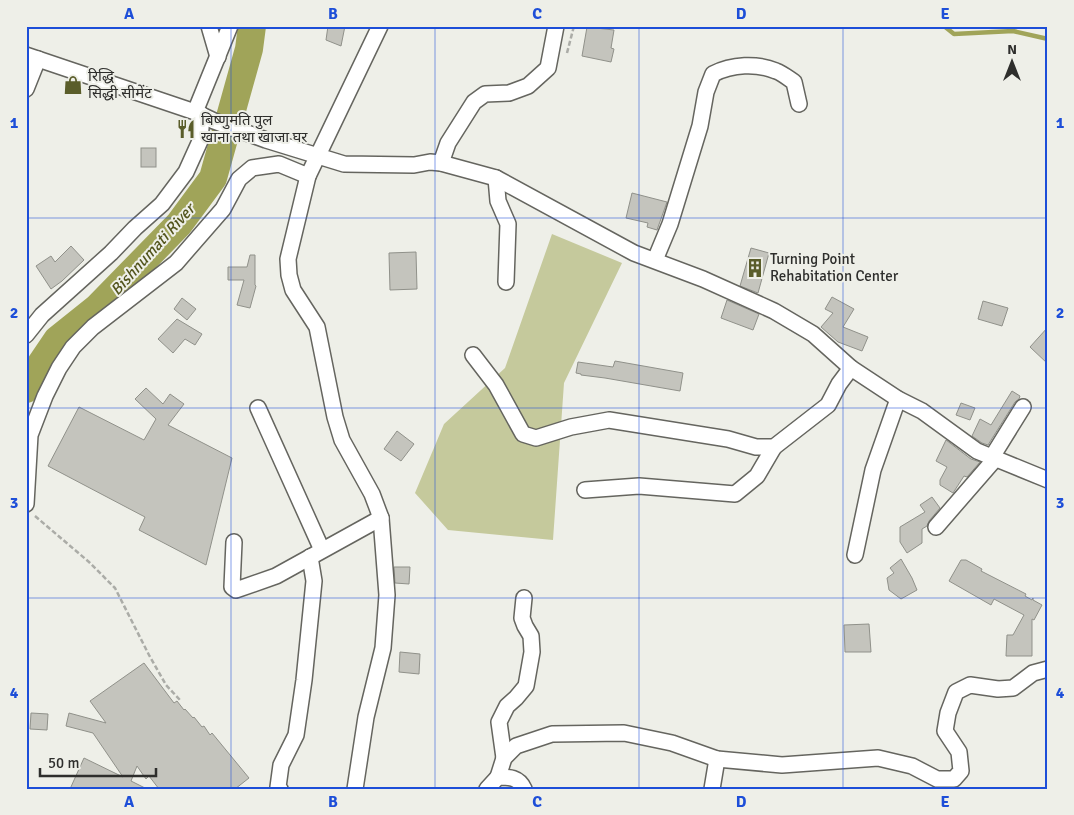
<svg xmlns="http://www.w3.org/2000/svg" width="1074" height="815" font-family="Signika,'Noto Sans Devanagari',sans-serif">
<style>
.green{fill:#c5c99c}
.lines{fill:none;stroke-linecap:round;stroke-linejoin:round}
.stream{stroke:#a0a459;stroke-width:4.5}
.river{stroke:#a0a459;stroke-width:28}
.building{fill:#c4c4bd;stroke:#90918a}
.minor-casing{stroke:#65655f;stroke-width:18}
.path{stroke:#abaca7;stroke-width:2.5;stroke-dasharray:5 2.5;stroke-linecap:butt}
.minor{stroke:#fff;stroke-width:15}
.grid{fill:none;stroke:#1d4ed8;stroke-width:1;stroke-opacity:0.55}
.labels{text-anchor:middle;stroke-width:4;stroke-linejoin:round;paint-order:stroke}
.poi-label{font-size:15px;fill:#2e2e2c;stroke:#eeefe8;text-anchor:start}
.water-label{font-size:16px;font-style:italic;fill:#52541c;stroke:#eeefe8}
.neatline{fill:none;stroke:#1d4ed8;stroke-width:2}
.grid-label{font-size:16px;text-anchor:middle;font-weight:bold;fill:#1d4ed8}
</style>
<rect width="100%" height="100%" fill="#eeefe8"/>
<path class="green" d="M552 234 622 263 564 383 553 540 448 530 415 493 444 424 505 368Z"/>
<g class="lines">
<path class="stream" d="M944 26 954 34 1013 31 1048 39"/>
<path class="river" d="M26 389 36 371 57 340 97 308 179 224 213 178 249 49 252 26"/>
</g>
<g class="building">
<path d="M328 26H345L341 46 326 40Z"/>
<path d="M587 27 614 30 611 48 614 49 611 62 582 56Z"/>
<rect x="141" y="148" width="15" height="19"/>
<path d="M632 193 667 202 657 230 647 227 648 223 626 218Z"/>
<path d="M71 246 84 260 62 281 51 289 36 266 51 256 55 262Z"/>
<path d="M751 248 769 253 758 293 740 286Z"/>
<path d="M416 252 417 289 390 290 389 253Z"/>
<path d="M250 255H255V285L256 286 250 308 237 305 244 280H228V267H247Z"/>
<path d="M832 297 854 309 843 327 868 337 862 351 838 342 821 327 833 313 825 309Z"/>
<path d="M182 298 196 309 187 320 174 309Z"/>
<path d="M727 300 759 314 753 330 721 318Z"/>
<path d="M983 301 1008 308 1002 326 978 319Z"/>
<path d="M177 319 202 334 195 345 185 339 173 353 158 339Z"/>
<path d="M1048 327V364L1030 347Z"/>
<path d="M615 361 683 373 680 391 605 378 581 375V374L576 373 578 362 613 367Z"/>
<path d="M146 388 163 404 170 394 184 404 168 425 232 458 206 565 139 530 145 517 48 466 79 407 144 440 156 419 135 399Z"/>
<path d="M1012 391 1020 396 1019 399 1015 402 988 445 982 443 972 436 980 419 991 425Z"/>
<path d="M961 403 975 408 970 420 956 415Z"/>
<path d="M397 431 414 444 401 461 384 449Z"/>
<path d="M946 440 971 459 980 462 967 477 964 476 953 493 940 485V480L947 467 936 461Z"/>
<path d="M932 497 940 508 929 521 927 526 922 529V543L907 553 900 542V527L925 512 920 505Z"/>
<path d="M901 559 912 578 917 590 901 599 889 590 887 578 894 573 890 568Z"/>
<path d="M961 560H966L982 569 981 571 1026 594 1025 596 1032 600 1033 598V600L1042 605 1034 620 1032 619V656H1006L1007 635H1013L1024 615 994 599 991 605 949 581Z"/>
<path d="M394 567H410L409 584 395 583Z"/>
<path d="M869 624 871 652H845L844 625Z"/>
<path d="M400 652 420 654 419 674 399 672Z"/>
<path d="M144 663 174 703 177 701 184 710 185 709 193 718 194 717 202 727 204 726 210 735 212 733 249 778 235 789H159L149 776 146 779 137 766 131 781 147 789H70L84 758 123 777 93 733 66 726 69 713 106 723 90 701Z"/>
<path d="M31 713 48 714 47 730 30 729Z"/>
</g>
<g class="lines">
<g class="minor-casing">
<g id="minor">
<path d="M209 26 218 57"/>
<path d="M26 55 195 112 214 121 266 140 344 164 414 165 430 162 441 163 496 178 634 253 703 279 774 311 813 334 851 368 898 399 922 411 977 451 1048 480"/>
<path d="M26 89 38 59"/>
<path d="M195 112 230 26"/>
<path d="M441 163 448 143 474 102 485 94 509 93 528 86 548 68 556 26"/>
<path d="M496 178 498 201 508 224 506 282"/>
<path d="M655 260 670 224 700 126 706 92 713 74C732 64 757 63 776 71 782 73 788 78 794 82L799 104"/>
<path d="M26 335 42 315 111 253 135 228 162 204 186 172 200 141 202 115"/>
<path d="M473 355 496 385 523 434 536 438 571 427 609 420 728 439 756 447H774L828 405 839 384 851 368"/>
<path d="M258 408 322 550"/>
<path d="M992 457 1023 407"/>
<path d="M585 490 639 486 735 494 757 476 774 447"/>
<path d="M26 504 30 435 45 396 59 368 73 347 93 327 176 263 223 209 239 179 252 168 279 164 308 176"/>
<path d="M936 527 995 459"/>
<path d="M234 542 232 587 236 590 276 576 381 518"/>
<path d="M855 555 873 470 898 399"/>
<path d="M504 758 499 722 507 706 516 698 526 686 532 652 531 636 525 626 522 618 524 598"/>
<path d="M498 777 504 758 516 746 552 734 624 733 672 743 717 759 782 765 878 758 912 766 937 779H954L961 771 959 752 945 731 948 713 956 692 970 685 998 689 1013 688 1033 673 1048 669"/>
<path d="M280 789 278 787 281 765 296 735 304 680 314 581 310 557"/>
<path d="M355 789 366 717 383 648 387 595 381 518 372 494 342 440 335 417 317 327 293 290 289 275 288 259 308 176 380 26"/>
<path d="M487 789 498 777C509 777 519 777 524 789"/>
<path d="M712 789 717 759"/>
</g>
</g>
<g class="path">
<path d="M567 53 574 26"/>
<path d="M35 516 89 562 115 588 149 655 166 685 180 700"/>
</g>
<use href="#minor" class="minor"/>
</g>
<path class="grid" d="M231 26V789M435 26V789M639 26V789M843 26V789M26 218H1048M26 408H1048M26 598H1048"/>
<defs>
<g id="shop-bare" transform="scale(1.5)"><path d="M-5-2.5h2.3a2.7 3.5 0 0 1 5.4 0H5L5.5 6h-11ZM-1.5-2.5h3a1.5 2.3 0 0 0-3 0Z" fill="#5a5d2a" stroke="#eeefe8" stroke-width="2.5" paint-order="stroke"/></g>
<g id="restaurant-bare" transform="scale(1.5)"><path d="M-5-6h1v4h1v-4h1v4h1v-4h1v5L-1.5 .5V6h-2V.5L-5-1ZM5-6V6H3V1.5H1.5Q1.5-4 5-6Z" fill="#5a5d2a" stroke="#eeefe8" stroke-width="2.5" paint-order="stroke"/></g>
<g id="building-bare" transform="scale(1.5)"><path d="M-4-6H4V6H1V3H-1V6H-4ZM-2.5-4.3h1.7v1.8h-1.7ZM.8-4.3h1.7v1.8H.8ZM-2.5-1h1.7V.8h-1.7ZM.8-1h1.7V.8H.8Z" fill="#5a5d2a" stroke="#eeefe8" stroke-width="2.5" paint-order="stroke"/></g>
</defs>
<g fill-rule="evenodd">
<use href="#shop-bare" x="73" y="85"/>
<use href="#restaurant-bare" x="186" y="129"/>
<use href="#building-bare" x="755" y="268"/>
</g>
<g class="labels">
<g class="poi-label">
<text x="88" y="81">रिद्धि<tspan x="88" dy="17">सिद्धी सीमेंट</tspan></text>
<text x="201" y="125">बिष्णुमति पुल<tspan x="201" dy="17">खाना तथा खाजा घर</tspan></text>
<text x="770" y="264">Turning Point<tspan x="770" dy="17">Rehabitation Center</tspan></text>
</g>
<g class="water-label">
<text transform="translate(152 249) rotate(-48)" y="6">Bishnumati River</text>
</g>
</g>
<rect width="1074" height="815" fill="none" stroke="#eeefe8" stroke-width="55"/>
<g transform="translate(1012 62)" stroke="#eeefe8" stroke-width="4" paint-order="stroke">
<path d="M0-4L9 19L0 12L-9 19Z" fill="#2e2e2c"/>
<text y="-8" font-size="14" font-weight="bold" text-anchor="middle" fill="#2e2e2c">N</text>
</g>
<path d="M40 768v8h116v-8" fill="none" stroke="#2e2e2c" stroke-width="2.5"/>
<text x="48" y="768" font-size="15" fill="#2e2e2c" stroke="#eeefe8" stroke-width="4" paint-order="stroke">50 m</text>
<rect x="28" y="28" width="1018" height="760" class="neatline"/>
<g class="grid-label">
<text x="129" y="19">A</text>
<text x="333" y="19">B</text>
<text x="537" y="19">C</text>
<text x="741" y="19">D</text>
<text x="945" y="19">E</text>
<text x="14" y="128">1</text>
<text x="1060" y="128">1</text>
<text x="14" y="318">2</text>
<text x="1060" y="318">2</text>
<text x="14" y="508">3</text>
<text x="1060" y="508">3</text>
<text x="14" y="698">4</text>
<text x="1060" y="698">4</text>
<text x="129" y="807">A</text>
<text x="333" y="807">B</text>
<text x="537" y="807">C</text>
<text x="741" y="807">D</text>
<text x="945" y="807">E</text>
</g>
</svg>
